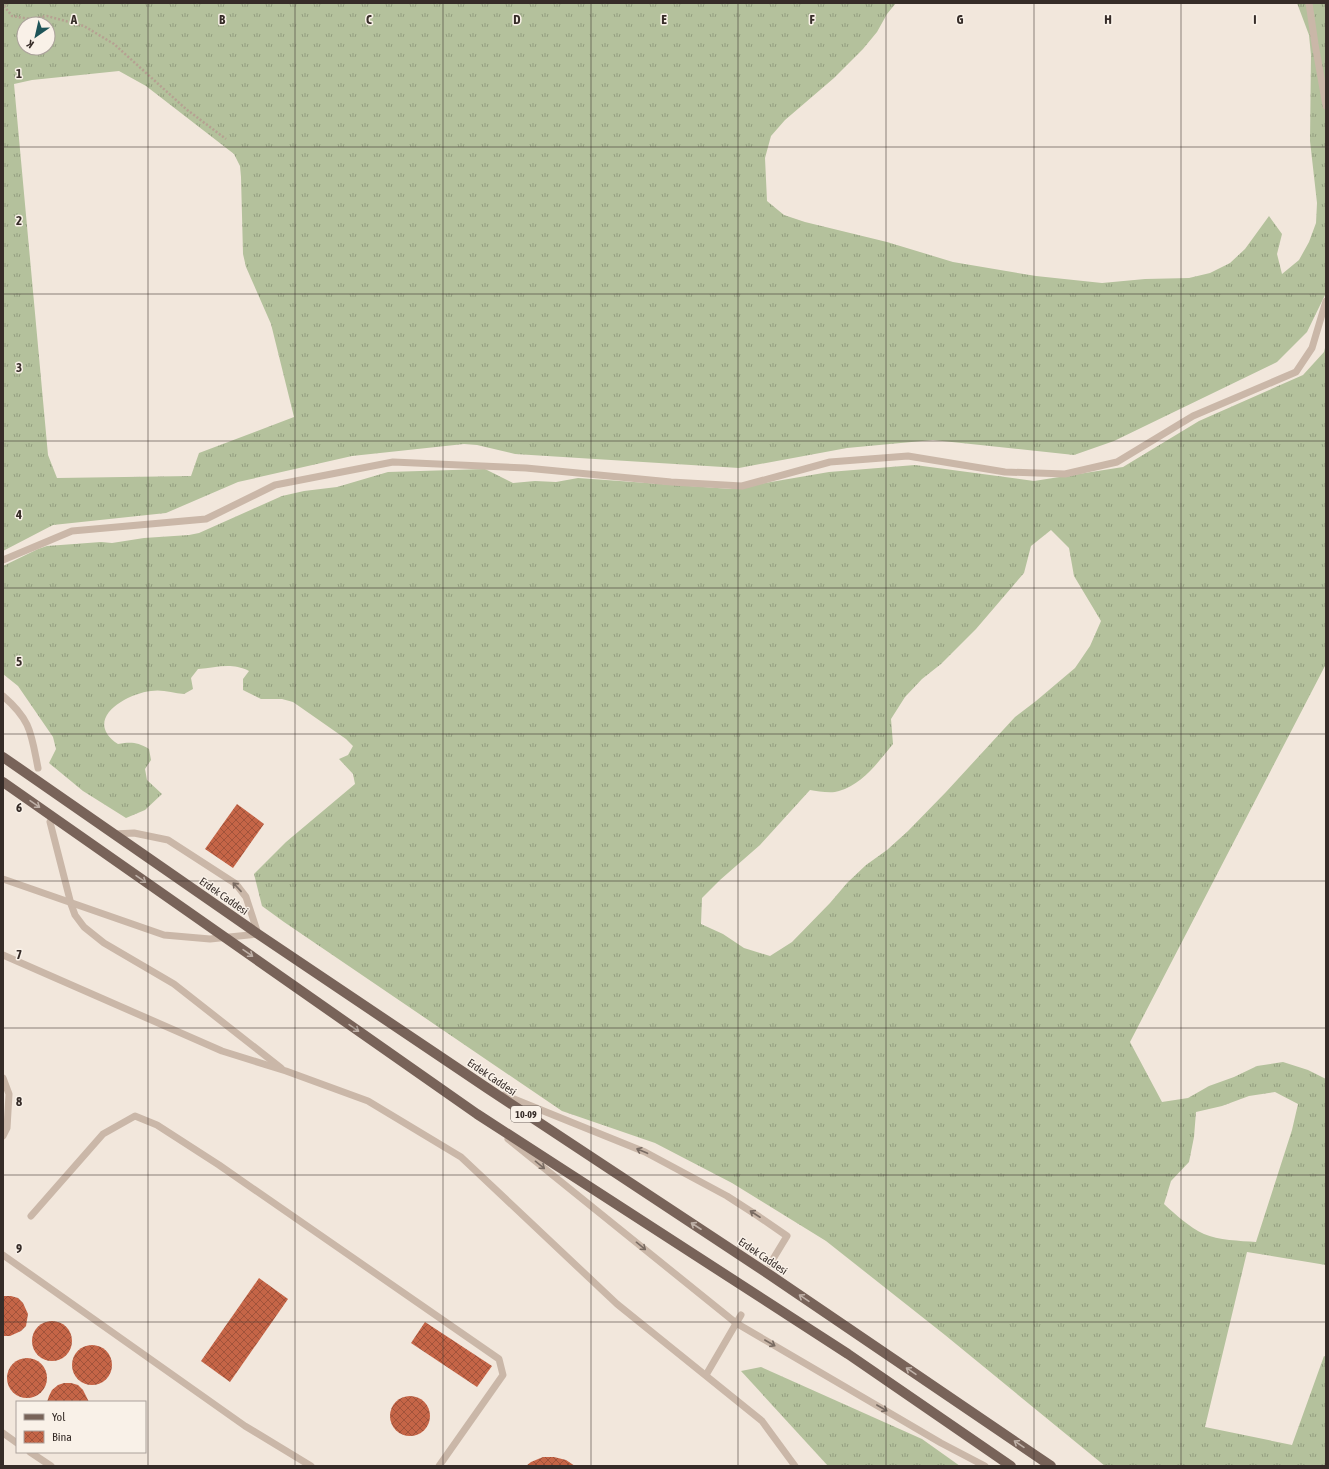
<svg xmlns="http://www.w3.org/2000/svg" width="1329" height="1469" font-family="'Asap Condensed',sans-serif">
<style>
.grass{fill:url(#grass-tufts);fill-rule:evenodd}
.building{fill:url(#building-cross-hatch)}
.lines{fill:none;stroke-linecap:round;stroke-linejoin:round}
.path{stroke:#b6a192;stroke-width:2.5;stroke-dasharray:2 2;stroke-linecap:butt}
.service{stroke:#cab7a8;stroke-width:7}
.primary{stroke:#786359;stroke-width:10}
.oneway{stroke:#bfb1a8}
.oneway2{stroke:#796b62}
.grid{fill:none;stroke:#362c28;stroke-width:1;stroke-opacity:0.55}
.labels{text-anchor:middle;stroke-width:3;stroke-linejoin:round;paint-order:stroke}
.shield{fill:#f9f1e8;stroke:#706762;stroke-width:1}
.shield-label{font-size:10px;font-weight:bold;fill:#362c28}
.street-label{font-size:11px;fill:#362c28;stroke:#f9f1e8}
.grid-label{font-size:13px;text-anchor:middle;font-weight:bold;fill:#362c28;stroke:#f9f1e8;stroke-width:3;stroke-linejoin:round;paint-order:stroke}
</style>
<defs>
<pattern id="grass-tufts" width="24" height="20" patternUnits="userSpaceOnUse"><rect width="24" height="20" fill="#b4c19c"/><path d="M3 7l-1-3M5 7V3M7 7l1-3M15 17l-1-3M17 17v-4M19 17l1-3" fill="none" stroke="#939d7f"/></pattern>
<pattern id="building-cross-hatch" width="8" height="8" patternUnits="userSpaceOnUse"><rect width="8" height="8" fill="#c56547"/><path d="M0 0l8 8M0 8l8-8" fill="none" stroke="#a1533b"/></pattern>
</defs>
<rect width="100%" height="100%" fill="#f2e7dc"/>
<g class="grass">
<path d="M3 3H896L887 14 877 32 863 49 834 78 785 120 771 136 765 158 767 201 784 215 805 222 887 242 953 262 1036 276 1102 283 1145 279 1189 278 1210 273 1230 263 1245 249 1269 216 1282 234 1277 254 1282 274 1299 260 1309 242 1316 223 1317 203 1310 141 1311 55 1309 35 1297 3H1326V293L1307 332 1277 362 1114 441 1074 455 933 440 847 448 739 468 515 454 477 445 464 444 352 456 238 482 166 513 53 525 3 551ZM24 24H48V48H24ZM119 71 146 86 234 154 240 166 241 177 243 254 246 267 271 324 294 417 199 453 191 476 57 478 48 455 14 84 32 80Z"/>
<path d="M1326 344V664L1130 1042 1162 1102 1188 1098 1209 1086 1234 1077 1257 1066 1283 1062 1308 1070 1326 1079V1265L1247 1252 1205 1427 1292 1445 1324 1356 1326 1357V1466H1105L945 1335 826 1241 732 1183 655 1143 562 1111 284 922 262 906 254 874 286 842 355 784 353 774 339 759 348 755 353 746 346 739 293 702 282 699H261L243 690V679L249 671C230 662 217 668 198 669L191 678 193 689 184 694C173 693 162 689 151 691 125 694 82 720 118 744 131 742 137 742 149 749L151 760 145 769 147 780 162 794 145 810 126 818 83 791 49 763 56 749 53 737 18 686 3 674V566L38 549 47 546 101 542 112 543 144 538 189 535 199 533 282 496 304 491 337 487 388 472 485 469 513 483 535 481 556 482 578 478 731 489 829 472 915 465 1034 481 1123 467 1199 421 1303 375 1324 352ZM1051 530 1069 548 1074 576 1101 621 1090 646 1075 668 1036 701 1015 717 946 792 908 831 887 850 866 865 847 883 830 903 792 942 770 956 744 948 723 934 701 924 702 898 720 880 760 845 810 790C818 791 831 794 839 791 863 784 878 762 893 744L891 719 905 697 922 679 941 664 976 629 1024 573 1031 546ZM1275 1092 1298 1104 1292 1130 1256 1242C1240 1241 1218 1240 1204 1234 1189 1227 1176 1215 1164 1204L1171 1181 1189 1162 1194 1137 1196 1112 1222 1106 1249 1096Z"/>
<path d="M761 1367 922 1439 960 1466H828L741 1371Z"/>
</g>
<g class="building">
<path d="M237 804 264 824 233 868 205 849Z"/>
<path d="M259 1278 288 1299 230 1382 201 1361Z"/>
<path d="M3 1296H11L18 1298 23 1303 28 1314 26 1326 21 1331 10 1336H3Z"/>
<circle cx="52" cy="1341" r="20"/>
<path d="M425 1322 492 1366 477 1387 411 1343Z"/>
<circle cx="92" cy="1365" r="20"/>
<circle cx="27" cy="1378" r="20"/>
<path d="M64 1383H71L78 1385 83 1390 89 1402H47L49 1396 52 1390 58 1385Z"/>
<circle cx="410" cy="1416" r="20"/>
<path d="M543 1457H554L566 1460 575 1466H526L531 1462Z"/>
</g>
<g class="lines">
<path class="path" d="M7 3 4 6 12 16 30 19 47 16 84 26 114 44 186 109 226 139"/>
<g class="service">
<path d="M1309 3 1315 44 1326 106"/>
<path d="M3 560 72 531 206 519 275 485 393 462 526 468 671 482 742 486 830 462 908 456 1005 472 1065 474 1117 462 1193 416 1296 372 1312 348 1326 301"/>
<path d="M3 696C31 720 31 733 38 768"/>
<path d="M50 822 71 904 75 915 84 927 104 943 174 984 281 1068"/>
<path d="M3 879 164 935 210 939 258 934 246 897 236 884 168 840 134 833 114 834"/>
<path d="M3 955 222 1051 286 1071 368 1101 461 1157 617 1304 762 1421 795 1466"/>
<path d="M3 1078 9 1094 7 1128 3 1136"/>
<path d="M504 1095 645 1152 727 1196 758 1216 787 1236 770 1264"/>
<path d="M508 1139 736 1323 941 1443 985 1466"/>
<path d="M31 1216 103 1134 135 1116 157 1125 219 1165 499 1359 503 1375 439 1466"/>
<path d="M3 1255 245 1426 311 1466"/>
<path d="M706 1375 741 1315"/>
<path d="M3 1433 17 1443"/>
<path d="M30 1452 51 1466"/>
</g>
<g class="primary">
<path d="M3 757 258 934 487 1088 770 1275 1051 1466"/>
<path d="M3 782 477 1114 848 1354 1011 1466"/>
</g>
</g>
<defs><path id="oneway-shaft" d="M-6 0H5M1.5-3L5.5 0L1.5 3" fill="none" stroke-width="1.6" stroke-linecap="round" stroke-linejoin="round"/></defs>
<g class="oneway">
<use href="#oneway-shaft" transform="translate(35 804) rotate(35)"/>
<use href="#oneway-shaft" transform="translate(141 879) rotate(35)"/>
<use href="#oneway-shaft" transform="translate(248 953) rotate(35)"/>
<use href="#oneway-shaft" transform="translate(354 1028) rotate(35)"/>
<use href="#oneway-shaft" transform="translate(696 1226) rotate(-147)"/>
<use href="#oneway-shaft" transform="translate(804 1298) rotate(-146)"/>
<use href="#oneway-shaft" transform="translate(911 1371) rotate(-146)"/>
<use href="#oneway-shaft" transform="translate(1019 1444) rotate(-146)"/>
</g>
<g class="oneway2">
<use href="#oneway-shaft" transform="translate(237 887) rotate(-133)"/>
<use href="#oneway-shaft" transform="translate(642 1151) rotate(-157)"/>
<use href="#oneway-shaft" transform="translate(540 1165) rotate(39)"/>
<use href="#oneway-shaft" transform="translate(755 1214) rotate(-147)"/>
<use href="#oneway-shaft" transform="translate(641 1246) rotate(39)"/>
<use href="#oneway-shaft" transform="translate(770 1343) rotate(30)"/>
<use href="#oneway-shaft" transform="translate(882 1408) rotate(30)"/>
</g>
<path class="grid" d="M148 3V1466M295 3V1466M443 3V1466M591 3V1466M738 3V1466M886 3V1466M1034 3V1466M1181 3V1466M3 147H1326M3 294H1326M3 441H1326M3 588H1326M3 734H1326M3 881H1326M3 1028H1326M3 1175H1326M3 1322H1326"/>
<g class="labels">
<rect class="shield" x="511" y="1106" width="30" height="16" rx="3"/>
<g class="shield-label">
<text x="526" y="1118">10-09</text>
</g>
<g class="street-label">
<text transform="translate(224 896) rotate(35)" y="4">Erdek Caddesi</text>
<text transform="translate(492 1077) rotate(34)" y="4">Erdek Caddesi</text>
<text transform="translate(763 1256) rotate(34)" y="4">Erdek Caddesi</text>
</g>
</g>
<g class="grid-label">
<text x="74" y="24">A</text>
<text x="222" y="24">B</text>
<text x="369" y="24">C</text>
<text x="517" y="24">D</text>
<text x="664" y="24">E</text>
<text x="812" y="24">F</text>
<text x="960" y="24">G</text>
<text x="1108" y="24">H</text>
<text x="1255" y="24">I</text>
<text x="19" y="78">1</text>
<text x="19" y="225">2</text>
<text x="19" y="372">3</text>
<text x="19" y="519">4</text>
<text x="19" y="666">5</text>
<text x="19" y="812">6</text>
<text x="19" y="959">7</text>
<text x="19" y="1106">8</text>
<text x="19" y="1253">9</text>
</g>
<rect width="1329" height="1469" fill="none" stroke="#362c28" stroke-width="8"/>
<rect x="16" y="1401" width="130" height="52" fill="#f9f1e8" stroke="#aba29b"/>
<rect x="24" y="1414" width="20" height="6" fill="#786359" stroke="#aba29b"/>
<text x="52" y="1421" font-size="12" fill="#362c28">Yol</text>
<rect x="24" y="1431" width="20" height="12" fill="url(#building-cross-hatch)" stroke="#aba29b"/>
<text x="52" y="1441" font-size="12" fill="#362c28">Bina</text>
<g transform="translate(36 36) rotate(214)"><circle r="19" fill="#f9f1e8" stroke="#aba29b"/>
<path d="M0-3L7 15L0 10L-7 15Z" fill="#1e5458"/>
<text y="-6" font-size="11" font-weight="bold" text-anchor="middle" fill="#362c28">K</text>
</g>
</svg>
